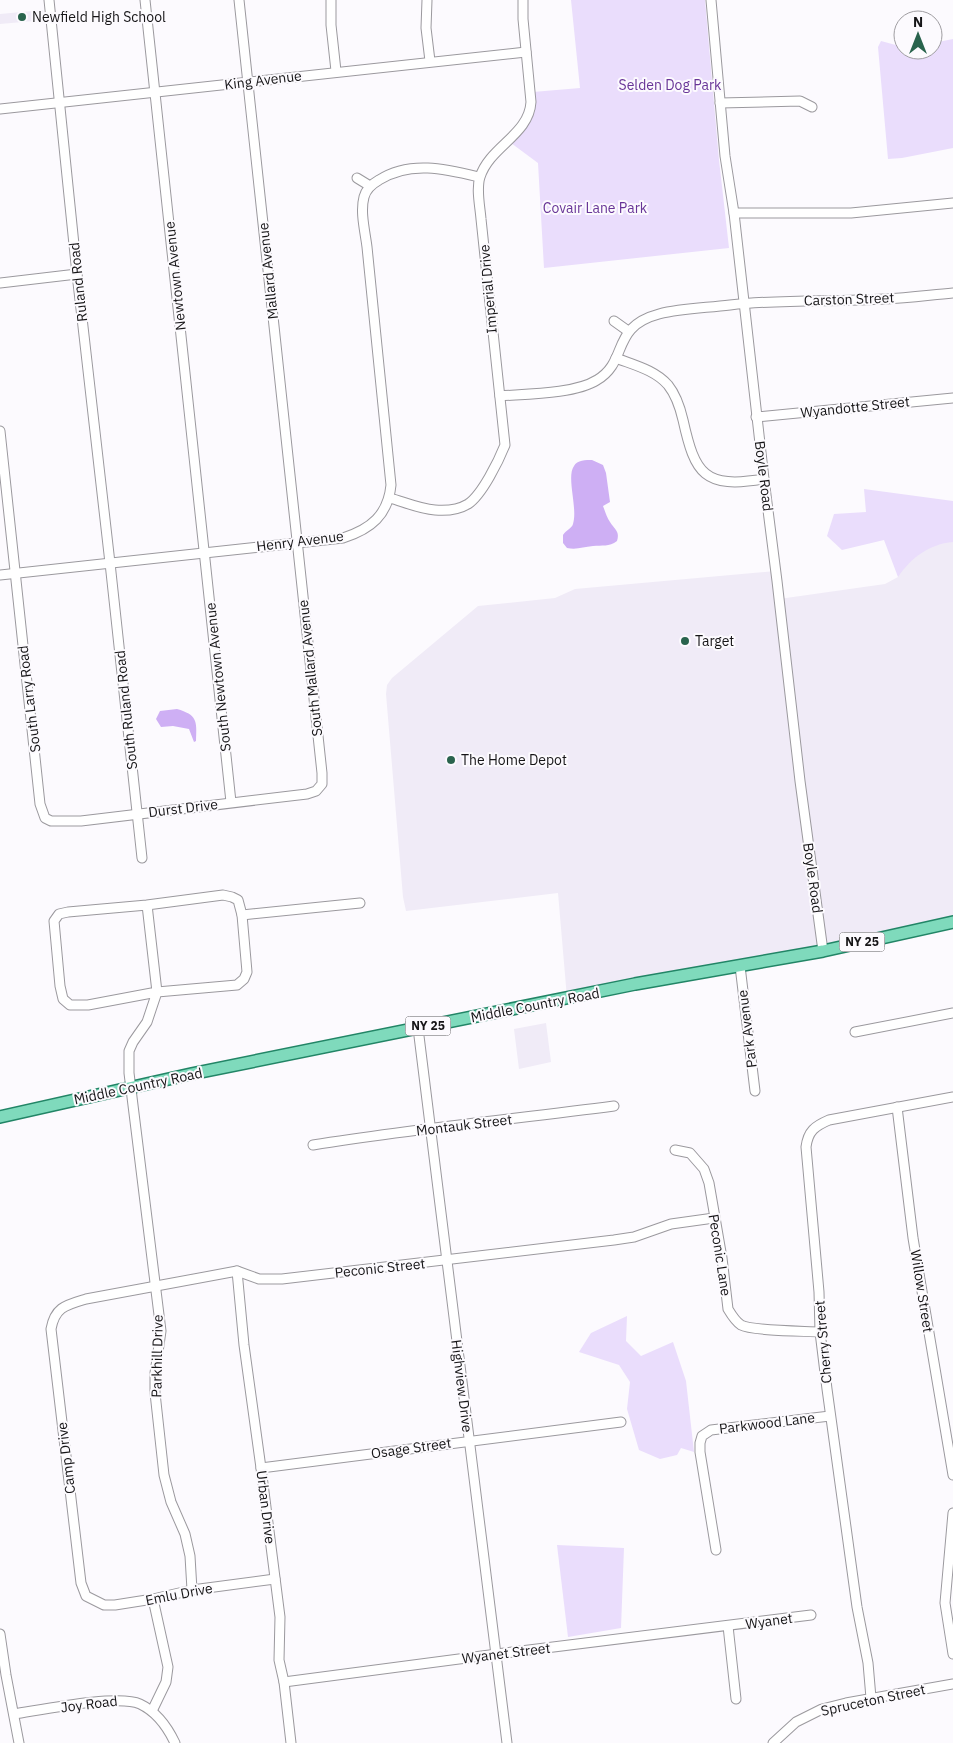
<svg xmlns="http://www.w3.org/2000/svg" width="953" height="1743" font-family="'IBM Plex Sans',sans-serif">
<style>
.built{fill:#f0ebf7}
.green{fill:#eaddfc}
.water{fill:#ceaff4}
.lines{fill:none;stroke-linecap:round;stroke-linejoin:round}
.minor-casing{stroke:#9b999e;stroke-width:11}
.major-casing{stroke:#228566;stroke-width:14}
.minor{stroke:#fff;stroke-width:9}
.major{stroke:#7fdabc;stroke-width:11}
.poi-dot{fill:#29634d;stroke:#fcfafe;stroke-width:2}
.labels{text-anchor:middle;stroke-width:4;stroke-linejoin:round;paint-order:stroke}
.shield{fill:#fcfafe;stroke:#5b5a5c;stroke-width:1}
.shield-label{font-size:12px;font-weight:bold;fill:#161517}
.poi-label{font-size:14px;fill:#161517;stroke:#fcfafe;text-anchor:start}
.street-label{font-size:14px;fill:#161517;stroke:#fcfafe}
.park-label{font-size:14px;fill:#683597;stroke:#fcfafe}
</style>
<rect width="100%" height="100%" fill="#fcfafe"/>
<g class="built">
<path d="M43 10 45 20 0 24V14Z"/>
<path d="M953 519V922L567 998 558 893 406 911 403 897 386 694 387 685 392 678 478 606 555 598 575 589 776 571 779 599 885 584 898 577 893 528Z"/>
<path d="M546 1023 551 1062 519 1069 514 1029Z"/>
</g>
<g class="green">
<path d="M571 0H705L719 160 729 248 544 268 538 163 511 143 525 130 535 111 533 92 580 88Z"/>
<path d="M953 39V148L902 158 888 159 878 47 881 41 903 47V50H933V43Z"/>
<path d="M864 489 953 501V542C929 544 911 558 898 577L884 540 842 550 827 536 834 514 866 512Z"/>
<path d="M627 1316 626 1341 641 1356 673 1342 686 1381 694 1452 681 1448 677 1455 660 1459 639 1450 627 1409 630 1382 619 1365 579 1352 591 1333Z"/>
<path d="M557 1545 624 1548 621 1628 568 1637Z"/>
</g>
<g class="water">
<path d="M592 460 603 465 606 473 610 502 603 506C605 511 607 518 610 522 615 530 620 531 617 541 609 547 602 545 593 546 583 547 577 550 567 548L563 543V535C566 530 572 528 573 524 578 508 566 477 574 466 577 460 586 460 592 460Z"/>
<path d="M177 709C197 715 197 720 196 741L194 742 189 729 173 726 161 727 156 719 160 711Z"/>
</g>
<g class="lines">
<g class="minor-casing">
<g id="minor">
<path d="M49 0 77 274 110 563 142 858"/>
<path d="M145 0 231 802"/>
<path d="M331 0V25L336 71"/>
<path d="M427 0 426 28 430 61"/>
<path d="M711 0 725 156 734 213 764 479 777 581 800 781 823 951"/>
<path d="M720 103 800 101 812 107"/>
<path d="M0 109 526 52"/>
<path d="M357 178 370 186"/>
<path d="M734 213H851L953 203"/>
<path d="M0 283 77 274"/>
<path d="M614 321 628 331"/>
<path d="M616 358C634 365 655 370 668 385 676 395 680 407 683 420 695 474 704 489 764 479"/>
<path d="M500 396C526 394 575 394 597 380 629 361 610 327 659 314 682 308 706 308 730 305 782 299 833 302 885 299 908 298 930 295 953 293"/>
<path d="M756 417 953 398"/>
<path d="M0 431 40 804 45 818 51 821H81L307 794 316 791 322 784V773L239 0"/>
<path d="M390 498C404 502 420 509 435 510 447 511 458 510 468 504 482 495 499 460 505 445L481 219C480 206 476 189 480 177 490 146 529 135 531 102L523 19V0"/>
<path d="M0 575 343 538C371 529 388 515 391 485L367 247C365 231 360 212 364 197 366 189 372 184 379 180 410 160 446 169 479 177"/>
<path d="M147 905 68 912 59 914 54 921 60 986 63 999 70 1005H88L157 992 237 985 244 979 247 972 242 915 238 900 232 897 223 895 147 905 157 992 147 1022 133 1042 129 1051V1073L161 1331 155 1373V1393L164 1475 171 1502 185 1534 190 1556 192 1590"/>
<path d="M242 915 360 903"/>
<path d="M740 966 755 1091"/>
<path d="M418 1028 507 1743"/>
<path d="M855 1032 953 1013"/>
<path d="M897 1107 913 1238 953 1475"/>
<path d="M313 1145C413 1129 514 1119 614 1106"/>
<path d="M675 1150 690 1153 704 1169 709 1183 722 1258 728 1309C731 1314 735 1321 741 1325 752 1331 805 1331 820 1332"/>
<path d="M237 1271 244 1345 261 1468 280 1617 279 1660 284 1682 291 1743"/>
<path d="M261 1468 621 1422"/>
<path d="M953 1513 945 1603 953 1654"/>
<path d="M716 1550 700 1452V1443L702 1436 711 1430 830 1416"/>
<path d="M275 1579 192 1590 153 1599 115 1605H104L86 1596 81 1583 51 1329C55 1307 66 1305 86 1299L237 1271 259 1279H282L614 1240 634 1237 671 1224 714 1218"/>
<path d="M728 1626 736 1699"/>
<path d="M0 1634 6 1675 19 1743"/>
<path d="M284 1682 497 1654 811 1615"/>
<path d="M871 1698 868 1663 857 1607 827 1389 820 1332 819 1292 806 1147C808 1131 815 1126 829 1120L953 1097"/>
<path d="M152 1711 166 1682 168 1667 153 1599"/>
<path d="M14 1714C41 1710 118 1694 140 1704 157 1712 167 1726 175 1743"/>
<path d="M773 1743 796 1722 822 1709 846 1703 953 1684"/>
</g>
</g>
<g class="major-casing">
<path id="major" d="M0 1117 191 1074 635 984 823 951 953 922"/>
</g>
<use href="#minor" class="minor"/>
<use href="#major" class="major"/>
</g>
<g class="poi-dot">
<circle cx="22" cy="17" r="5"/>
<circle cx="685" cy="641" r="5"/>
<circle cx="451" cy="760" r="5"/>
</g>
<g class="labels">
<g class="shield">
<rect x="839.5" y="932.5" width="45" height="19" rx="4"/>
<rect x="405.5" y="1016.5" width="45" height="19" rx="4"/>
</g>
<g class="shield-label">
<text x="862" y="946">NY 25</text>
<text x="428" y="1030">NY 25</text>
</g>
<g class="poi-label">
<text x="32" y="22">Newfield High School</text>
<text x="695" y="646">Target</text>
<text x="461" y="765">The Home Depot</text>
</g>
<g class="street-label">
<text transform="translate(263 80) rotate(-7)" y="5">King Avenue</text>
<text transform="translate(268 271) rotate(-96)" y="5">Mallard Avenue</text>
<text transform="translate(175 276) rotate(-96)" y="5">Newtown Avenue</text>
<text transform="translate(78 282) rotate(-96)" y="5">Ruland Road</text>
<text transform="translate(488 289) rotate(-95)" y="5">Imperial Drive</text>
<text transform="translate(849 299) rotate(-2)" y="5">Carston Street</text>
<text transform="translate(855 407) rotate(-6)" y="5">Wyandotte Street</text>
<text transform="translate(764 476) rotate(83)" y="5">Boyle Road</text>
<text transform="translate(300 541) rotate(-7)" y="5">Henry Avenue</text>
<text transform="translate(310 668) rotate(-96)" y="5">South Mallard Avenue</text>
<text transform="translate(218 677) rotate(-96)" y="5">South Newtown Avenue</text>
<text transform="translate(29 699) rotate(-97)" y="5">South Larry Road</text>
<text transform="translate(126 710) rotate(-96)" y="5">South Ruland Road</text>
<text transform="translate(183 808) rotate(-7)" y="5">Durst Drive</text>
<text transform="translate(813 878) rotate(82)" y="5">Boyle Road</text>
<text transform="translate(535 1005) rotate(-11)" y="5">Middle Country Road</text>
<text transform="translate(747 1029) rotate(-97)" y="5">Park Avenue</text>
<text transform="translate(138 1086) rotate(-12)" y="5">Middle Country Road</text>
<text transform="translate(464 1125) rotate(-7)" y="5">Montauk Street</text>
<text transform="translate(720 1255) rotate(81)" y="5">Peconic Lane</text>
<text transform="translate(380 1268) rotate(-6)" y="5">Peconic Street</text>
<text transform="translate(922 1291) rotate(81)" y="5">Willow Street</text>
<text transform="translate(823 1342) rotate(-95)" y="5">Cherry Street</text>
<text transform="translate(157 1356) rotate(-89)" y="5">Parkhill Drive</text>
<text transform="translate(462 1386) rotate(83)" y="5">Highview Drive</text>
<text transform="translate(767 1423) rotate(-7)" y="5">Parkwood Lane</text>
<text transform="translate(411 1448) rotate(-8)" y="5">Osage Street</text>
<text transform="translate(66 1458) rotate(-97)" y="5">Camp Drive</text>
<text transform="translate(266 1507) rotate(83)" y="5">Urban Drive</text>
<text transform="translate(179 1594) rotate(-11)" y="5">Emlu Drive</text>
<text transform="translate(769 1621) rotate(-8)" y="5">Wyanet</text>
<text transform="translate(506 1653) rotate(-7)" y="5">Wyanet Street</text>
<text transform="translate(873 1700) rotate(-12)" y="5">Spruceton Street</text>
<text transform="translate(89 1704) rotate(-7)" y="5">Joy Road</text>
</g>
<g class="park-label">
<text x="670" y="90">Selden Dog Park</text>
<text x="595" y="213">Covair Lane Park</text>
</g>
</g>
<g transform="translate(918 35)"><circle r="24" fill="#fcfafe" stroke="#a09ea2"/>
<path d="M0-4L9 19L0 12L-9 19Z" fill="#29634d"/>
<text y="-8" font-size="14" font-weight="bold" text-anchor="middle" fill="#161517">N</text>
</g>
</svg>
